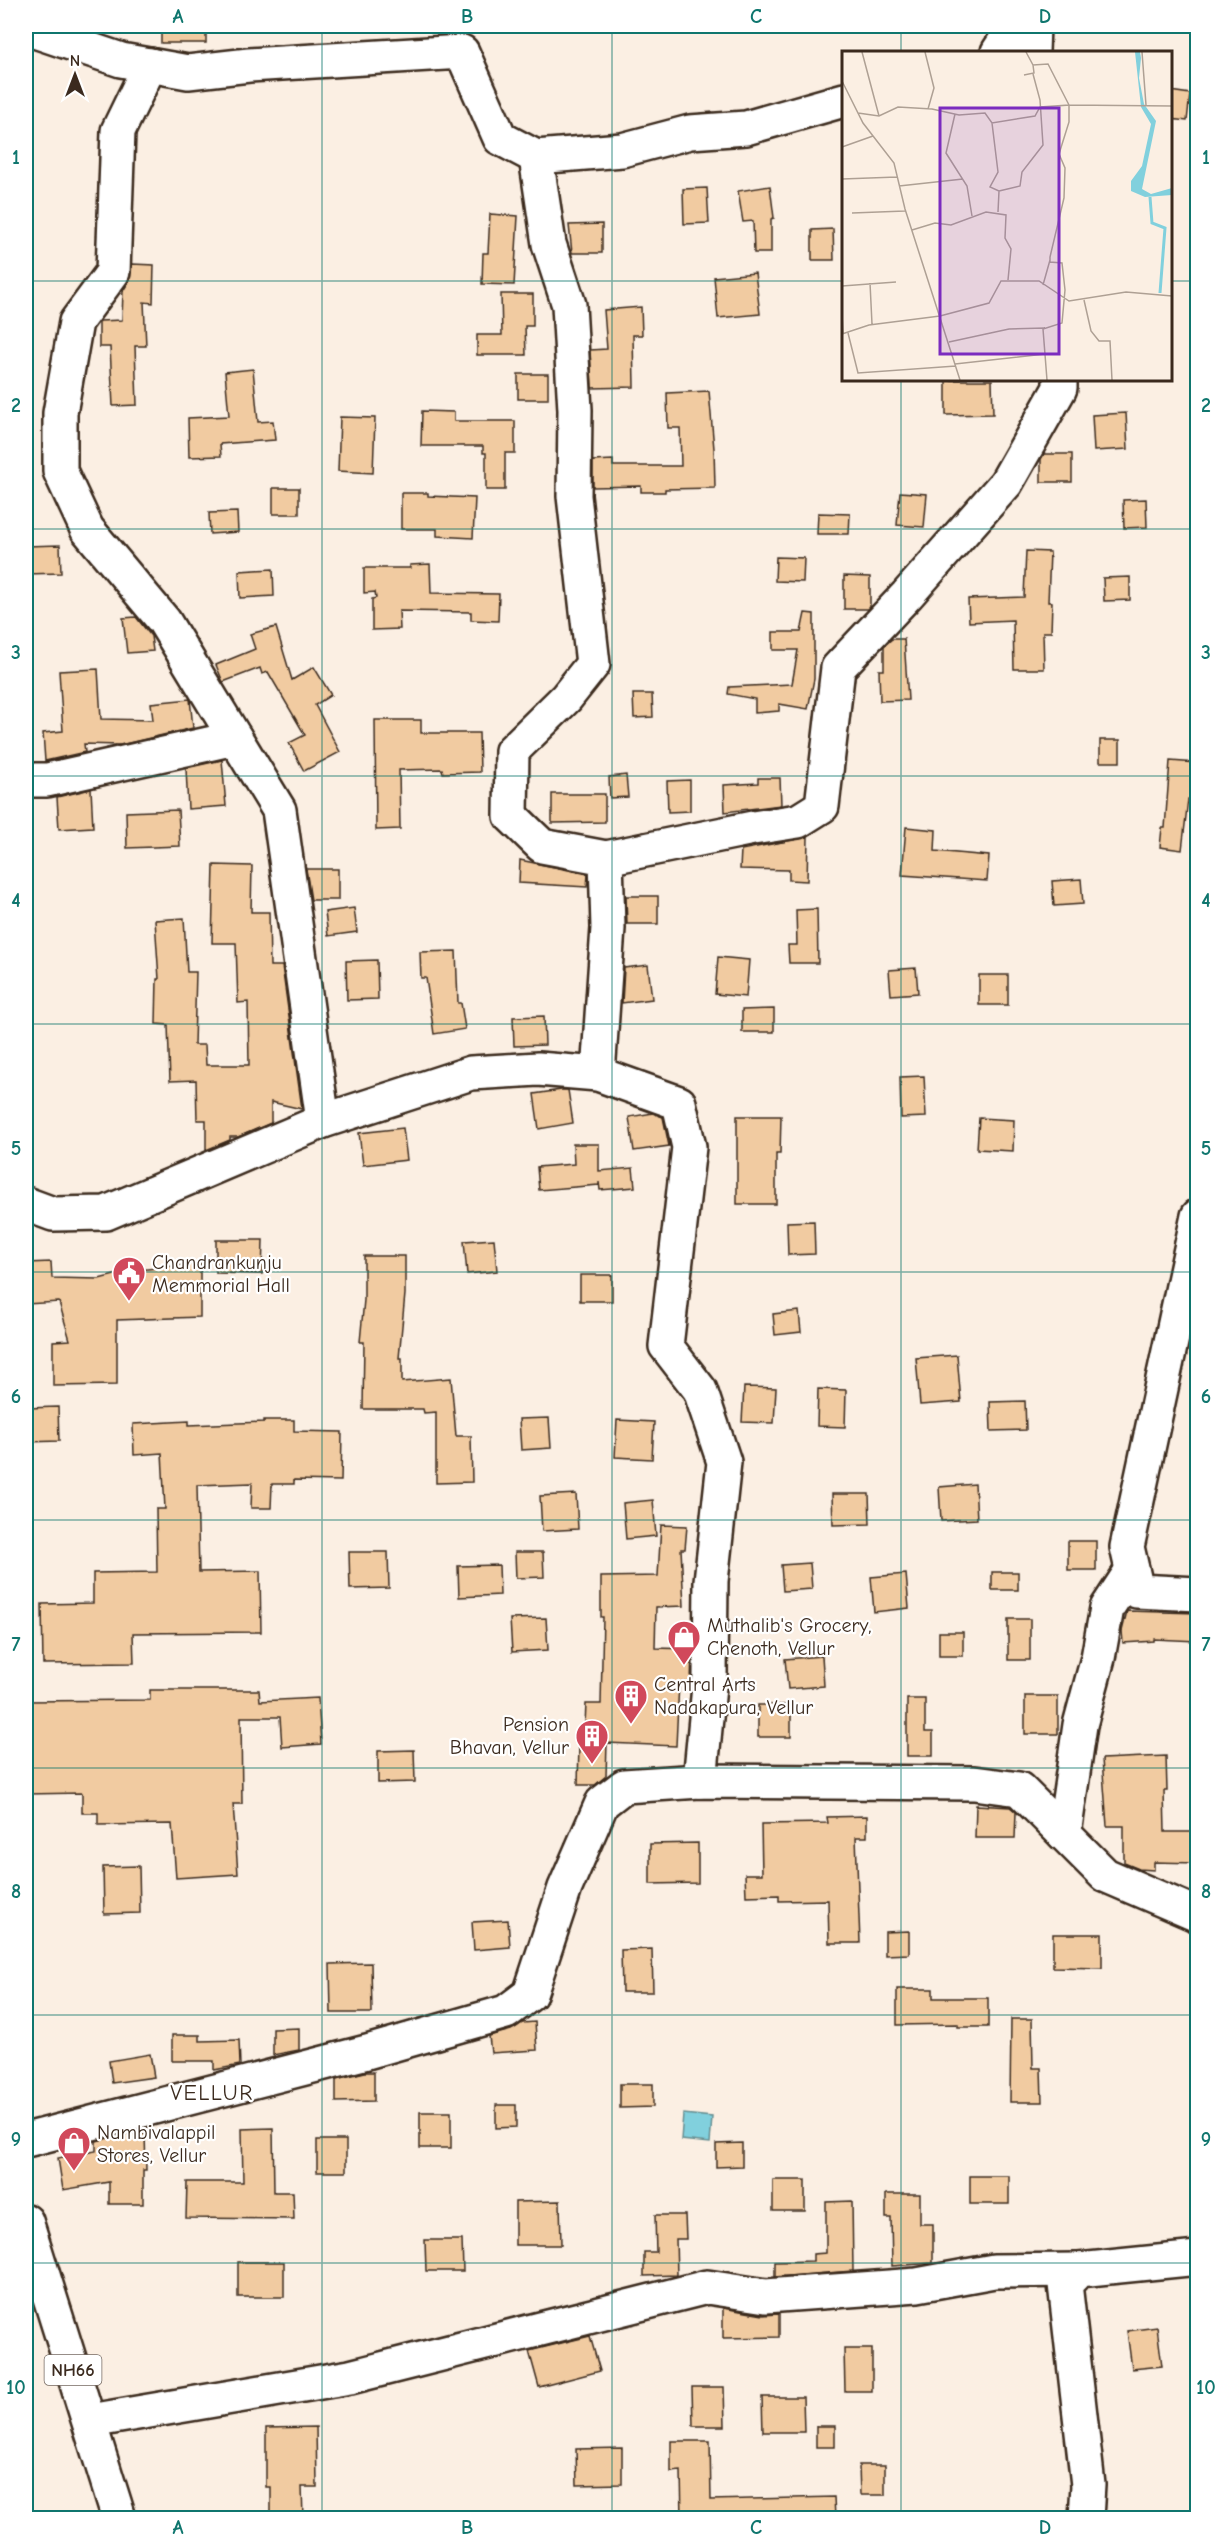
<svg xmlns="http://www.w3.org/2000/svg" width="1223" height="2544" font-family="'Comic Neue',sans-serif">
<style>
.water{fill:#81d0dd;stroke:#658e91;stroke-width:1.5}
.building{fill:#f1cba1;stroke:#3b2a1e;stroke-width:1.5}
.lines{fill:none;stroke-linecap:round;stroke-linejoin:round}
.minor-casing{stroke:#3b2a1e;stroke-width:38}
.highway-casing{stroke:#3b2a1e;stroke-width:38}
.minor{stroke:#fff;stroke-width:33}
.highway{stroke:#fff;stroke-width:33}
.grid{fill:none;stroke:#0f766e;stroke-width:1.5;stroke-opacity:0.55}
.labels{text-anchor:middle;stroke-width:4.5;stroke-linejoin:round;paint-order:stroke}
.shield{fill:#fff;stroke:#766a62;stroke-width:1.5}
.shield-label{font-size:18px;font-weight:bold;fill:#3b2a1e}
.poi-label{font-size:20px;fill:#3b2a1e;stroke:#fff;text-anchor:start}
.quarter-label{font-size:22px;letter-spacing:1.5px;fill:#3b2a1e;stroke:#fff}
.inset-river{fill:none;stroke:#81d0dd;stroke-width:3}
.inset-road{fill:none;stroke:#aea094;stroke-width:1.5}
.view{fill:#7b2cbf;fill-opacity:0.15;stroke:#7b2cbf;stroke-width:3}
.inset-edge{fill:none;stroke:#3b2a1e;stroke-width:3}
.neatline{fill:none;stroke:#0f766e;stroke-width:2}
.grid-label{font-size:20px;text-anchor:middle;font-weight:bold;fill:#0f766e}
</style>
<rect width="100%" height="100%" fill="#fbefe3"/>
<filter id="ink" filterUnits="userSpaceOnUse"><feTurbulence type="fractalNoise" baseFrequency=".0167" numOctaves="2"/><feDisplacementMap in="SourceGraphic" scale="12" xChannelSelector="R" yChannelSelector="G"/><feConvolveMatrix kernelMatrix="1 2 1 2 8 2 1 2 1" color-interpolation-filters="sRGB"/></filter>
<g filter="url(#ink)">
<path class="water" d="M683 2114 712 2117 710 2143 681 2140Z"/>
<g class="building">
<rect x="161" y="26" width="45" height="17"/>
<path d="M1170 91 1190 94 1187 121 1170 119Z"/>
<path d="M770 186 774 218 771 219V253H754L753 221 743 222 738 191Z"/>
<path d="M707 188 709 223 684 224 683 189Z"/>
<path d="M490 214 518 216 514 285 482 284 483 253H488Z"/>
<path d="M602 224V253H572L569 225Z"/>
<path d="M833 229 834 260H812V230Z"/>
<path d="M132 264 154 265 153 303 144 302 146 346H135L137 405 113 406 110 347H99V323L100 321 122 320 123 291 128 283Z"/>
<path d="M755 273 760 314 718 318 714 277Z"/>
<path d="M501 294H533V326H525L526 355H477V335H502Z"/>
<path d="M641 307 642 335H633L634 387 592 388 590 350 607 349 604 310Z"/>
<path d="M253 369 258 422 273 421 275 440 220 444 221 456 189 457 188 418 229 416 225 372Z"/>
<rect x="518" y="374" width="30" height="25"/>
<path d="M946 380H992L993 414 946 415Z"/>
<path d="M709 391 714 449 715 488 665 489V492H641V486L593 487V461L613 460V466H681L680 428H668L667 393Z"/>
<path d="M422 411 454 412V421H515V453H505V490H486V453H483V446H421Z"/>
<path d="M1126 413 1128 449 1094 451 1092 415Z"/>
<path d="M340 417 375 418 373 473 338 471Z"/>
<path d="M1044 454H1072V482H1041V459Z"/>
<rect x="273" y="488" width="26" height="26"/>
<path d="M900 492 927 494 924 527 897 525Z"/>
<path d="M401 493H428V496L475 498 473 538 437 536V529H401Z"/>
<path d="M1146 499 1147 527 1124 528 1123 500Z"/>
<path d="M237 512 238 532 210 534 209 513Z"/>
<path d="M818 513 850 514 849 534H817Z"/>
<path d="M60 545 61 573 26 574V546Z"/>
<path d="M1026 551 1050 552 1048 602H1052L1051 632H1043L1044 669H1014L1013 620 969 622 968 599 1024 597Z"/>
<path d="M776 557 804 558 803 582 775 581Z"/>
<path d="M430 564 431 593 499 594 498 621 471 620V612L399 611 400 629 372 630V599L376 598 375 592 364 593V568H410V565Z"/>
<path d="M273 569 274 596 240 598 239 571Z"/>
<path d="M844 576 870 577V607L868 609H844Z"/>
<path d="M1130 577V600L1104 601 1103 578Z"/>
<path d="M805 613 814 614V679L808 709 779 704V711L755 713V699L728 694 729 687 792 684 798 650H773V632H801Z"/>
<path d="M136 617 151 636 153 651 127 653 123 618Z"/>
<path d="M276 627 292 680 314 667 331 695 315 705 340 752 304 771 289 743 305 735 268 672 262 674 260 668 223 682 216 665 255 649 250 634Z"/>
<path d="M892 639H904L908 700 880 701 879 670H884V646Z"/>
<path d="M98 669 101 719 153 720 151 703 190 699 193 728 120 745 84 744 85 752 45 761 43 733 63 731 59 671Z"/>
<path d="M633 694H652L653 717 634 718Z"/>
<path d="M375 720H421V733H479L480 772 443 773 442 769 399 770 400 829 376 830Z"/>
<rect x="1100" y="740" width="20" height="22"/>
<path d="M222 760 226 806 188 809 186 768Z"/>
<path d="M1170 761 1197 763 1194 799H1188L1182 850 1160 847 1162 828H1165Z"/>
<path d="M626 775 628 797 610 798 609 777Z"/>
<path d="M758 778H780L781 805 725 812 724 785 758 783Z"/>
<path d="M690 780V811L668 812 667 781Z"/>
<path d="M91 789 93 827 59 829 57 797Z"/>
<path d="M552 794H605V822L552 823Z"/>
<path d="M178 810 180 846 127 848 126 812Z"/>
<path d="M906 827 936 830 935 851 989 856 987 881 902 875Z"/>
<path d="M808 837 807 881 789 880V870L740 869 741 850Z"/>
<path d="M520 860 588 874 587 887 519 883Z"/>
<path d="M214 865 252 866 251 912H269L270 966H282L302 1109 271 1102V1123L238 1137H230V1140L206 1150V1120H197L196 1080 170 1081 168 1025 156 1024 157 979H159L155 920 184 918 187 972H196L194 1045H205L206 1065H249L248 1002 238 1003 236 943H212Z"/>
<path d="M306 869H338V900H311Z"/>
<path d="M1081 879 1083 904 1054 906 1052 881Z"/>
<path d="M626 896H658V924H627Z"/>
<path d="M354 908 357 932 328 936 325 912Z"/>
<path d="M817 909 818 963H789L788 945H797L796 910Z"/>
<path d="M456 951 458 1003H461L465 1029 434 1034 426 978H421L420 952Z"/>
<path d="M718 957 749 960 746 997 715 994Z"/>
<path d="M377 960 378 999 347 1000 346 961Z"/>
<path d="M648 965 652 999 622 1003 624 968Z"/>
<path d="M916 968 918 993 891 995 889 970Z"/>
<rect x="979" y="975" width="29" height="30"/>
<path d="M774 1009V1032H742V1010Z"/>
<path d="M544 1016 545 1045 514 1046 513 1017Z"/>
<path d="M924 1076 926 1117 901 1118 900 1077Z"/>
<path d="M561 1090H568L573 1123 539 1129 534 1094Z"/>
<path d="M653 1113 663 1117 669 1146 634 1151 629 1117Z"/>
<path d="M737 1116H781L780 1154H776V1204H737Z"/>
<path d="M979 1118 1014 1120 1013 1151 977 1149Z"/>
<path d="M403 1128 407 1160 363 1165 359 1133Z"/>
<path d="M573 1144H599V1171L633 1168 635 1187 600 1190 599 1182V1185L539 1190 537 1167 574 1164Z"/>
<path d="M814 1221 815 1254 788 1255 787 1222Z"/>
<path d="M494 1239 497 1271 467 1274 464 1241Z"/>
<path d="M216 1240H263L262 1274 216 1273Z"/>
<path d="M364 1256H405V1294L399 1358H402V1382L451 1378 456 1436H471L472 1482 436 1483V1412L424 1413 423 1409H363L364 1342H360L364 1300Z"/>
<path d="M51 1262 52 1278 99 1279 130 1271 200 1263V1317L117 1320V1385L53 1386V1341L70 1340 59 1302 26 1304V1263Z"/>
<rect x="580" y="1275" width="32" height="26"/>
<path d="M799 1311 801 1332 775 1335 773 1314Z"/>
<path d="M957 1355 961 1402 920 1405 916 1358Z"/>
<path d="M744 1387 776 1388 774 1423 742 1422Z"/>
<path d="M818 1389 846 1390 845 1427 817 1426Z"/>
<path d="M1025 1401 1026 1430 991 1431 990 1402Z"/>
<path d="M58 1407 59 1441 26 1442V1408Z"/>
<path d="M549 1418 551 1448 521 1450 519 1419Z"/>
<path d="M264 1420H294V1431L342 1432 341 1481 294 1480V1484H272L271 1508H251L252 1483 197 1485 199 1572 260 1571 261 1632 133 1633 134 1663 43 1664 42 1604 93 1603V1573L157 1572 156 1509H165L162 1453 134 1455 133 1424 189 1421V1425L264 1422Z"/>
<path d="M617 1420 654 1422 652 1459 615 1457Z"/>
<path d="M975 1484 977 1519 941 1521 939 1487Z"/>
<path d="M576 1494 578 1529 542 1531 540 1496Z"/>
<path d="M832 1494H869L870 1524 833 1525Z"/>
<path d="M653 1500 656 1536 626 1539 623 1503Z"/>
<path d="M661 1525 687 1526 685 1549H681L684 1606 656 1607 655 1648 692 1649 691 1683 679 1682 676 1746 607 1743 606 1776 595 1785H578L579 1745H584L586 1704H601L603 1617H601V1577L658 1576Z"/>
<rect x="1068" y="1541" width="28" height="29"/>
<path d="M349 1552H388L389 1588 350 1589Z"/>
<path d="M515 1552H543L544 1577 516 1578Z"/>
<path d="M810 1563 812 1589 783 1591 781 1565Z"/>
<path d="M499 1565 500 1595 459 1597 458 1566Z"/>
<rect x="992" y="1572" width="26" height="18"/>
<path d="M906 1574 909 1608 874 1612 871 1577Z"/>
<path d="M1127 1611 1197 1613V1641L1154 1639V1641L1123 1643 1122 1631Z"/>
<path d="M546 1618 548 1650 512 1652 510 1619Z"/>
<rect x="1008" y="1619" width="22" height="41"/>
<rect x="939" y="1632" width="24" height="24"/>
<path d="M822 1656 824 1686 788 1689 785 1659Z"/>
<path d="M150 1690H259L260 1701 318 1698 321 1744 282 1747 280 1717H241L242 1804H233L238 1874 176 1878 172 1824 98 1825V1813H82V1793L26 1794V1701L150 1700Z"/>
<rect x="1025" y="1696" width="33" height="38"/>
<path d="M907 1699H925V1732H933V1756H907Z"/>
<rect x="758" y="1705" width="33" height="32"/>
<path d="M414 1750 415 1782 378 1783V1751Z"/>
<path d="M1166 1756 1167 1791H1164L1165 1832H1197V1863L1154 1862V1870L1139 1869 1124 1863V1826H1107L1102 1759Z"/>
<path d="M976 1805 1010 1807 1016 1812 1015 1838H975Z"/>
<path d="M867 1816V1837H856L860 1943H829L828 1900 779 1901V1895L746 1896 745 1874H762L761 1824 828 1823 827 1817Z"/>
<path d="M698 1843V1883L650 1884V1844Z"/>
<path d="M139 1866 140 1913 104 1914 103 1867Z"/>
<path d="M508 1920 510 1947 474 1950 472 1922Z"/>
<path d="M909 1931V1954L885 1955V1932Z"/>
<path d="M1053 1934H1102V1968L1053 1967Z"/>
<path d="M652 1949 653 1992H622L621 1950Z"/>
<path d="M371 1963 372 2013H331L330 1964Z"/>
<path d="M897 1989H933V1998H988V2027H958V2024L897 2025Z"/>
<path d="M1011 2019H1032L1033 2068H1041L1042 2102H1010Z"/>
<path d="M535 2022 537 2050 491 2053 489 2036 511 2030 522 2023Z"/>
<path d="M299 2028V2050L273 2055V2029Z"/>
<path d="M172 2035H200V2041L239 2040 240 2065 214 2070V2061H172Z"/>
<path d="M150 2054 154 2077 112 2083 109 2061Z"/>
<path d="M365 2072H374V2101L336 2102V2079Z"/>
<path d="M620 2084H653V2107L620 2108Z"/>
<path d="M496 2105H516V2127L496 2128Z"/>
<rect x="420" y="2112" width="31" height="36"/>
<path d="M273 2128 274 2192H293L294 2219 186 2218 187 2182H243L242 2129Z"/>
<path d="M125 2134H145L146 2170H143V2204H109V2182L63 2190 58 2158 96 2151V2141Z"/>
<rect x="317" y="2140" width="29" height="32"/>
<path d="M742 2143V2166L716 2167V2144Z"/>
<rect x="970" y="2176" width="39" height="28"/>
<rect x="773" y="2180" width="32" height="31"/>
<path d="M886 2194H920V2224H933V2263L892 2266 891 2218H886Z"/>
<path d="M560 2201 561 2245H515V2202Z"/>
<path d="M852 2201 853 2271 775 2277V2262L813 2261V2254L826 2253V2202Z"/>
<path d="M655 2215H685L686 2239H676L677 2275 644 2276V2252H656Z"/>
<path d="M425 2240H462L463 2271H426Z"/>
<rect x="238" y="2262" width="46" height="35"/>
<path d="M723 2308 763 2315 779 2314V2337L723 2338Z"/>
<path d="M1157 2327 1162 2366 1132 2369 1127 2331Z"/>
<path d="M590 2336 600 2371 539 2387 529 2351Z"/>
<path d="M844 2349H872V2391H845Z"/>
<path d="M692 2387H724L725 2426H693Z"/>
<path d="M762 2397H803L804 2432H763Z"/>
<rect x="816" y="2426" width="19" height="21"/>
<path d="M316 2427 317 2487H302L303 2518H271V2487H266V2428Z"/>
<path d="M671 2441H710L711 2500 834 2497 835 2518H682L681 2471 671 2472Z"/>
<path d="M622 2448V2484L577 2485 576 2449Z"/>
<path d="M859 2465H885V2495H860Z"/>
</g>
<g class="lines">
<g class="minor-casing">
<g id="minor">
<path d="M26 28 121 60 188 72 249 65 462 52 500 138 536 157 622 150 690 132 746 128 844 100"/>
<path d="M998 52 1015 26"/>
<path d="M1032 52 1033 26"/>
<path d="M150 65 118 131 113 272 76 322 60 413V471L87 529 164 621 279 810 323 1121"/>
<path d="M536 157 549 244 569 305 575 410 574 496 593 664 566 698 512 751 511 816 542 846 606 858 608 928 598 1074"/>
<path d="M26 780H47L235 738"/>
<path d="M606 858 753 828 798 821 822 806 838 668 907 595 1006 483 1060 388V380"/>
<path d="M26 1204 53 1214 106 1213 323 1121 471 1073 538 1069 598 1074 679 1103 689 1147 666 1346 700 1390 724 1462 711 1581 710 1676 700 1781"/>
<path d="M1198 1216 1127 1547 1137 1591 1198 1594"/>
<path d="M1064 1834 1080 1725 1098 1658 1107 1608 1132 1570"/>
<path d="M26 2140 367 2052 506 2012 530 1994 565 1888 602 1803 624 1786 700 1781 974 1783 1019 1789 1105 1875 1198 1915"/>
<path d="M90 2421 350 2377 707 2287 766 2296 917 2285 994 2271 1079 2270"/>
<path d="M1086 2518 1088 2485 1065 2284 1079 2270 1198 2258"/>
</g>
</g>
<g class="highway-casing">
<path id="highway" d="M26 2221 119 2518"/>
</g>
<use href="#minor" class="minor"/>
<use href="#highway" class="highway"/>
</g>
</g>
<path class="grid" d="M322 26V2518M612 26V2518M901 26V52M26 281H844M1170 281H1198M901 380V2518M26 529H1198M26 776H1198M26 1024H1198M26 1272H1198M26 1520H1198M26 1768H1198M26 2015H1198M26 2263H1198"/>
<defs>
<g id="civic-pin" transform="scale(1.725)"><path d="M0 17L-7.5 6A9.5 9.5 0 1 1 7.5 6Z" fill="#d1495b" stroke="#fff"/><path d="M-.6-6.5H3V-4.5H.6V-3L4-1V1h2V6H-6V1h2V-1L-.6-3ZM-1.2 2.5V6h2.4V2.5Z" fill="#fff"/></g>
<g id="shop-pin" transform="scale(1.725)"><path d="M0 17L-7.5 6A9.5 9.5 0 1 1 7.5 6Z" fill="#d1495b" stroke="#fff"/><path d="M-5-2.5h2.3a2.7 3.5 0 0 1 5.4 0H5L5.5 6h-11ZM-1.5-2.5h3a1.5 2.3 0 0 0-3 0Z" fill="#fff"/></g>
<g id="building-pin" transform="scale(1.725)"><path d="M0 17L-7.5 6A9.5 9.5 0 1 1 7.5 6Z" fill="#d1495b" stroke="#fff"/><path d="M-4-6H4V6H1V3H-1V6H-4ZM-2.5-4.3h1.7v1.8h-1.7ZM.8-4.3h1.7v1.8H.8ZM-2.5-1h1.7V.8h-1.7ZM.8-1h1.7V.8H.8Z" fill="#fff"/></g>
</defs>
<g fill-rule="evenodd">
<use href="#civic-pin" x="129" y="1273"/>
<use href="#shop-pin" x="684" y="1637"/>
<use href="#building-pin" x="631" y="1696"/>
<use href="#building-pin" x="592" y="1736"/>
<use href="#shop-pin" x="74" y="2143"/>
</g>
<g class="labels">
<rect class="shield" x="44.5" y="2355" width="57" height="30" rx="4.5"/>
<g class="shield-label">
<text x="73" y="2376">NH66</text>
</g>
<g class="poi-label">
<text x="152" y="1269">Chandrankunju<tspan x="152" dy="23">Memmorial Hall</tspan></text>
<text x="707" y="1632">Muthalib's Grocery,<tspan x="707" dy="23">Chenoth, Vellur</tspan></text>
<text x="654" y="1691">Central Arts<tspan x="654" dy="23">Nadakapura, Vellur</tspan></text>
<text x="569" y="1731" text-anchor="end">Pension<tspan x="569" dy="23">Bhavan, Vellur</tspan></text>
<text x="97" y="2139">Nambivalappil<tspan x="97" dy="23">Stores, Vellur</tspan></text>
</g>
<g class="quarter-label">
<text x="212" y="2100">VELLUR</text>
</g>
</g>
<g transform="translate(842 51)">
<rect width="330" height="330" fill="#fbefe3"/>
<path d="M293 1H298L299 7 297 27 302 53 314 70 300 138 309 143 330 137V144L303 146 289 140V130L300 115 309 73 299 56Z" fill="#81d0dd"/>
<path class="inset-river" d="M308 146 310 172 323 177 318 242"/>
<path class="inset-road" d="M20 1 37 65M83 1 92 37 86 58M300 1 304 54M182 24 192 22 191 14M0 30 21 72 52 112 63 158 118 329M16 62 37 65 56 56 90 58 117 64 143 62 150 72 193 65 198 56 227 54 206 13 191 14 184 1M113 63 104 102 125 135 130 165M150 72 156 121 148 136 157 140 156 161M0 96 31 85M0 128 55 126M57 135 121 128M157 140 178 135 180 121 201 94 198 49 191 23M10 162 63 160M70 179 93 172 109 174 144 161 164 164 163 187 169 198 166 229M28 232 30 273M201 234 208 209M0 235 54 231M242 249 249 280 257 290H268L270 329M0 263 1 283M6 282 16 322 114 315M0 283 27 274 98 265 147 252 159 230H197L227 250 284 241 330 245M107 291 167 278 203 277M113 313 203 303M205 329 201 278 220 272 223 239 220 212 208 211V206L222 147 223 117 217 103 227 71V54L330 55"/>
<path class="view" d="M98 57H217V303H98Z"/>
<rect width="330" height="330" class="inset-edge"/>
</g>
<rect width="1223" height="2544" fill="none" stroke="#fff" stroke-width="66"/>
<g transform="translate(75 75)" stroke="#ffffff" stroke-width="4.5" paint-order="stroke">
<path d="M0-4.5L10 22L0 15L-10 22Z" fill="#3b2a1e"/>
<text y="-9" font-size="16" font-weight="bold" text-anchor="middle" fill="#3b2a1e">N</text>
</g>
<rect x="33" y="33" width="1157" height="2478" class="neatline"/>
<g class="grid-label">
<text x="178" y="23">A</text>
<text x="467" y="23">B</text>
<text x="756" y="23">C</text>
<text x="1045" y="23">D</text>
<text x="16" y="164">1</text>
<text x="1206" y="164">1</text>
<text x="16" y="412">2</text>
<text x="1206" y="412">2</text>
<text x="16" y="659">3</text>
<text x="1206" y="659">3</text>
<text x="16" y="907">4</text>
<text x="1206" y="907">4</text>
<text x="16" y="1155">5</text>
<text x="1206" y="1155">5</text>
<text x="16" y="1403">6</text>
<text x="1206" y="1403">6</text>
<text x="16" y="1651">7</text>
<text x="1206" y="1651">7</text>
<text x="16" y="1898">8</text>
<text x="1206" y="1898">8</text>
<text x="16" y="2146">9</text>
<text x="1206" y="2146">9</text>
<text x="16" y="2394">10</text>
<text x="1206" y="2394">10</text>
<text x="178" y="2534">A</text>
<text x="467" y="2534">B</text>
<text x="756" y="2534">C</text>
<text x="1045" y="2534">D</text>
</g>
</svg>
